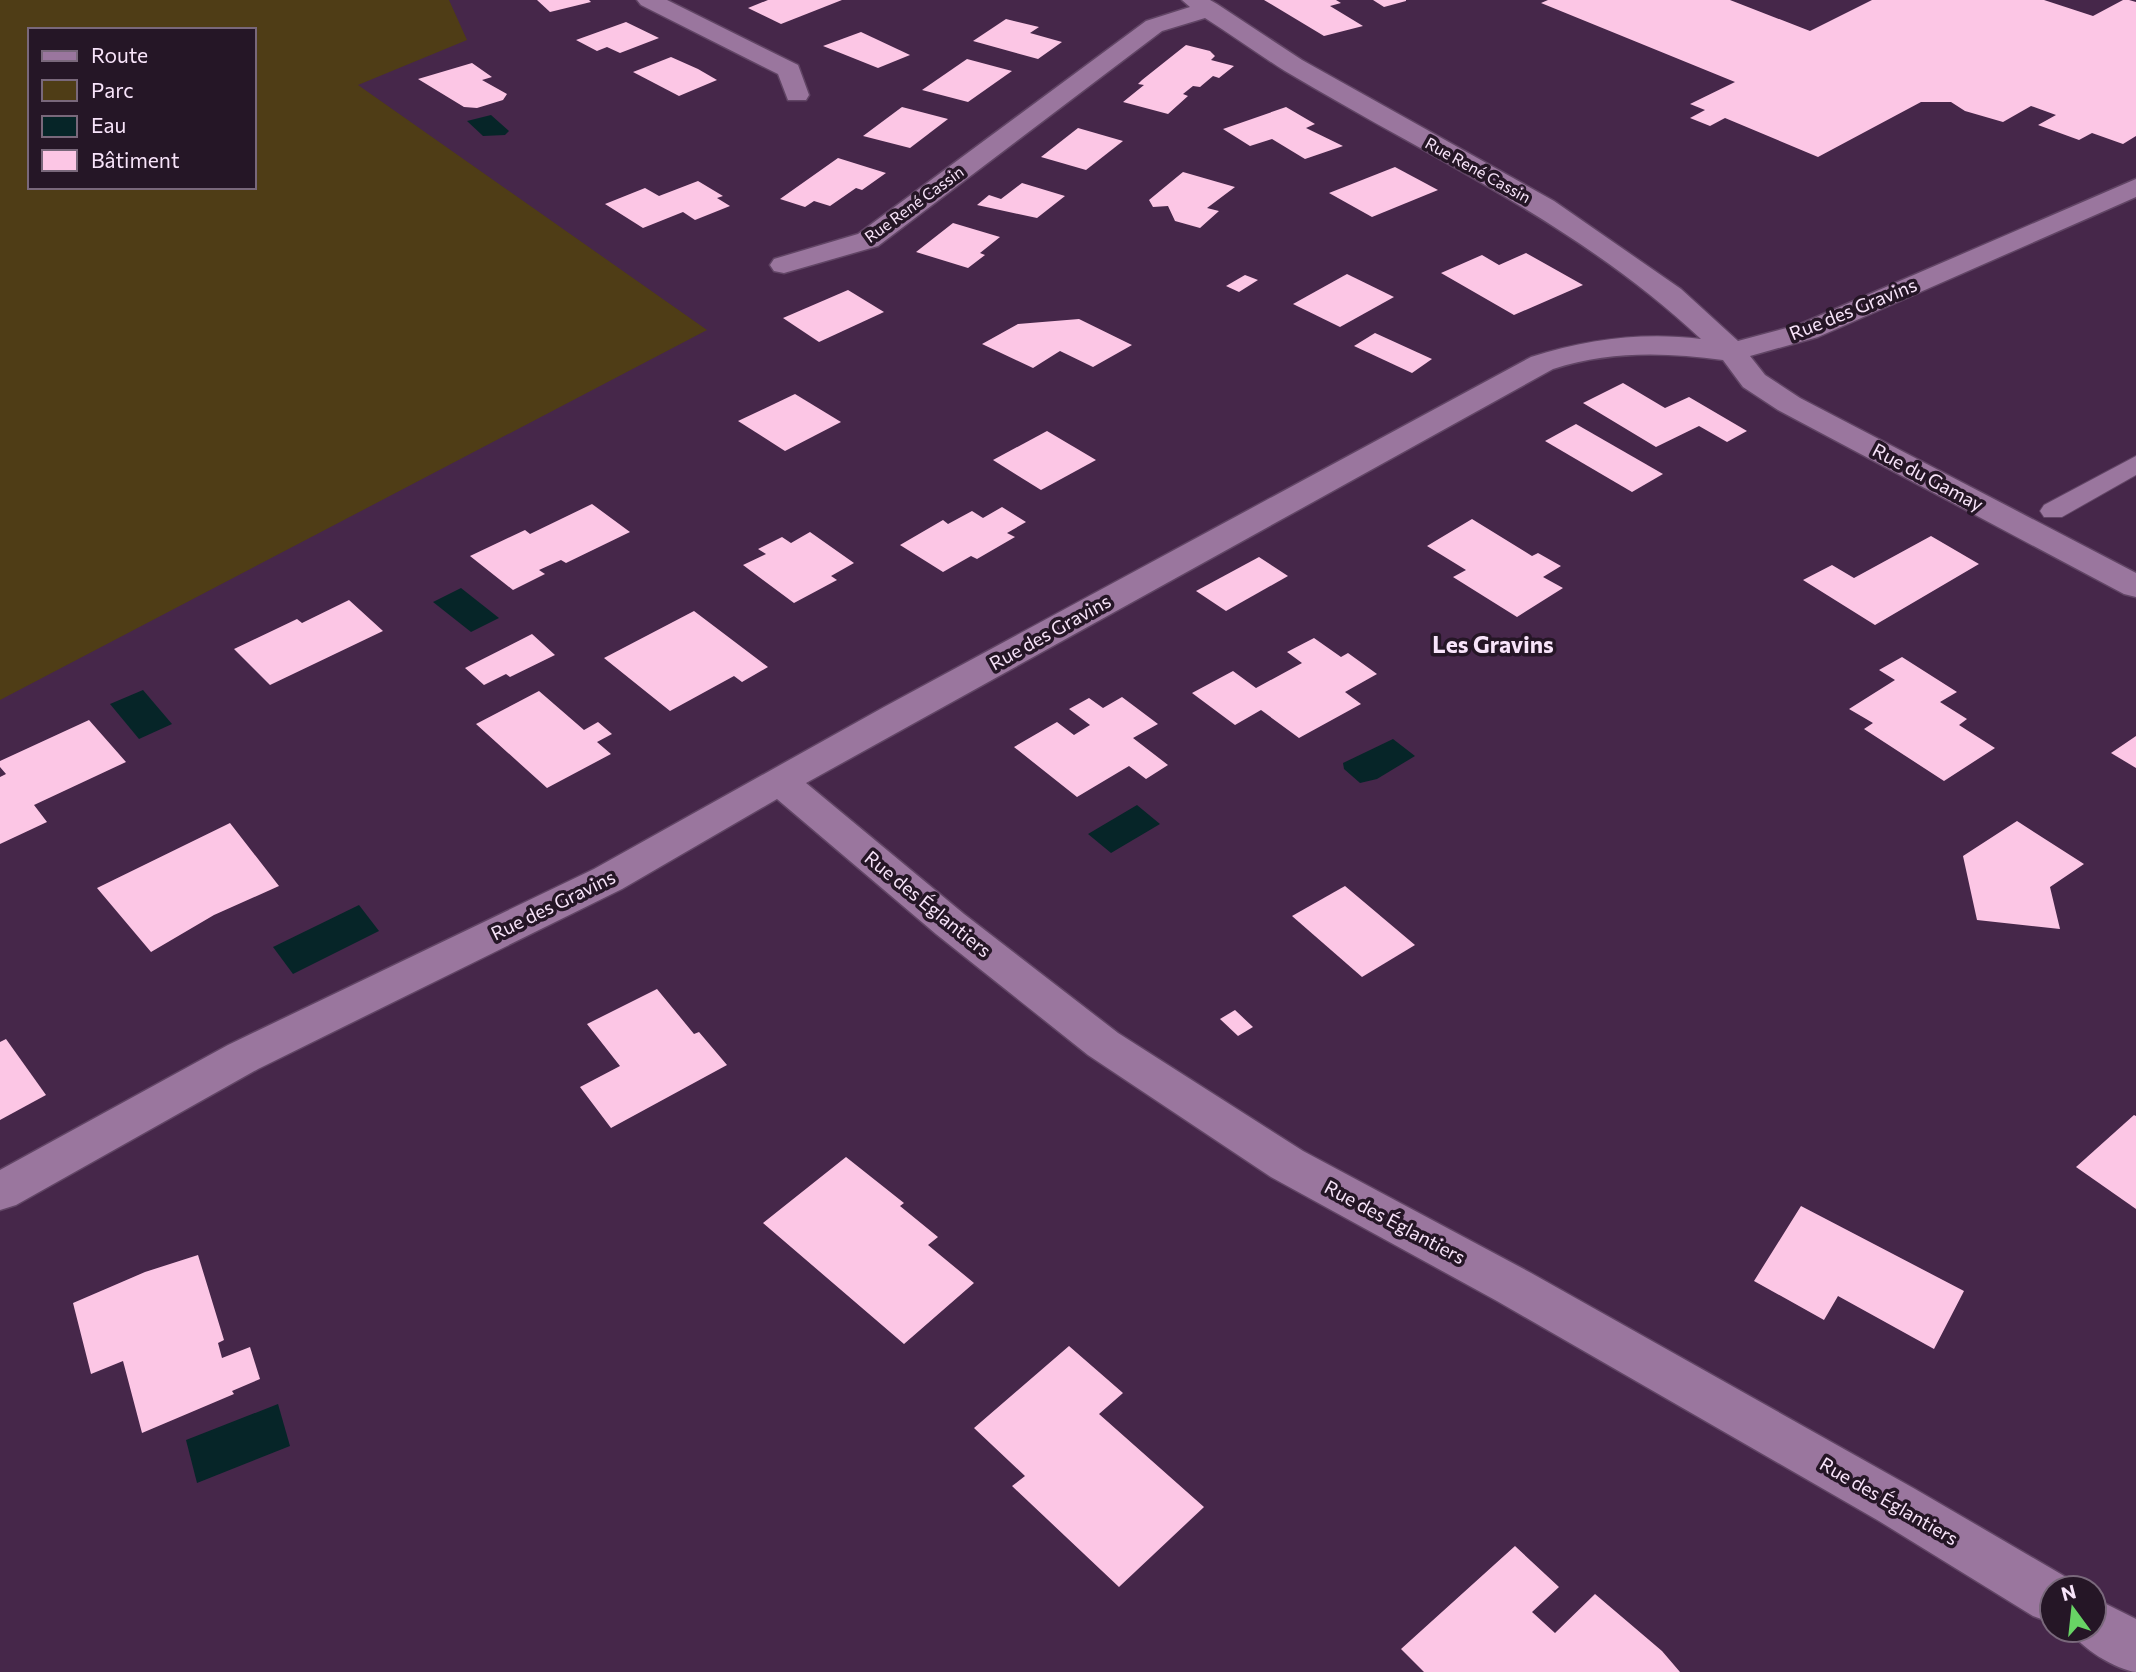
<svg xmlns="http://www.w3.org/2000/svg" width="2136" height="1672" font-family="Commissioner,sans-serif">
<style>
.green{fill:#4f3d16;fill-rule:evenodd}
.water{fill:#062528}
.building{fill:#fcc6e5}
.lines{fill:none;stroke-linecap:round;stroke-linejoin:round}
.service-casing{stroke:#614565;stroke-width:2}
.minor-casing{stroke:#614565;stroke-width:3}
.service{fill:#9a769e;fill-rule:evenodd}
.minor{fill:#9a769e;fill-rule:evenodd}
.labels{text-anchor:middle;stroke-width:7;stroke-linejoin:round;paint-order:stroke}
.far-street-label{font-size:16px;fill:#f8e4fa;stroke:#251626}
.street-label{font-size:19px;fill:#f8e4fa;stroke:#251626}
.quarter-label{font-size:23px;font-weight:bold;fill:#f8e4fa;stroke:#251626}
</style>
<rect width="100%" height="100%" fill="#46274a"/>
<path class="green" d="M0 0H449L467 40 358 85 707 330 0 700ZM30 30H254V187H30Z"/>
<g class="water">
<path d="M491 115 509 131 505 135 483 136 467 121Z"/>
<path d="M461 588 499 618 471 632 433 602Z"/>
<path d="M143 690 172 724 139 739 110 704Z"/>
<path d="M1393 739 1415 756 1377 779 1360 783 1344 769 1343 763Z"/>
<path d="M1137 805 1160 824 1111 853 1088 834Z"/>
<path d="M359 905 379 931 293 974 273 947Z"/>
<path d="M278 1404 290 1446 197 1483 186 1440Z"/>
</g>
<g class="building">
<path d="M537 0H589L591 2 550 12Z"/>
<path d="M768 0H842L781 24 748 8Z"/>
<path d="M1264 0H1336L1341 3 1330 6 1363 26 1324 36Z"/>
<path d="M1373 0H1406V1L1384 7Z"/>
<path d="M1548 0H1730L1810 31 1872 0H2044L2093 16 2123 0H2129L2136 2V136L2123 144 2092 133 2079 140 2038 125 2056 115 2031 106 2003 122 1965 111 1951 102H1921L1818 157 1725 118 1710 126 1690 118 1705 110 1690 104 1735 82 1541 3Z"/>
<path d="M1006 19 1039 27 1030 33 1062 42 1038 59 973 41Z"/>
<path d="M626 22 659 38 620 53 607 47 597 51 576 40Z"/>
<path d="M861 32 910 55 878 68 823 46Z"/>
<path d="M1186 45 1210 51 1215 56 1211 60 1234 66 1219 78 1213 76 1200 87 1193 86 1183 94 1188 96 1168 114 1123 102 1144 85 1138 84 1142 80Z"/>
<path d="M671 57 698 69 717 80 679 96 633 72Z"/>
<path d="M967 59 1012 71 968 102 922 90Z"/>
<path d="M472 63 492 77 482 80 507 94 503 100 477 108 464 107 418 79Z"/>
<path d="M902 107 948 119 910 148 863 136Z"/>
<path d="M1286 107 1315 124 1306 128 1343 146 1305 159 1272 139 1250 146 1223 129Z"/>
<path d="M1078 128 1123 141 1086 170 1041 157Z"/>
<path d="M838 158 886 173 862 190 856 188 830 206 814 201 805 207 780 199Z"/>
<path d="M1395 167 1438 190 1372 217 1329 193Z"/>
<path d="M1183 172 1235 187 1207 208 1219 211 1200 228 1175 221 1168 206 1153 207 1149 200Z"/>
<path d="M698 181 723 196 717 198 730 206 695 220 683 212 643 228 605 204 645 188 659 196Z"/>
<path d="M1022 183 1065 196 1037 218 977 205 989 195 1001 199Z"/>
<path d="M953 223 1000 237 980 253 985 255 968 268 916 252Z"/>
<path d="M1526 253 1583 285 1514 315 1441 273 1482 255 1499 265Z"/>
<path d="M1347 274 1394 297 1340 327 1293 304Z"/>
<path d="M1245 275 1258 280 1239 292 1226 286Z"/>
<path d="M848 290 884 312 819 342 783 318Z"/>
<path d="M1079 319 1132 345 1093 367 1060 351 1033 368 982 344 1018 324Z"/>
<path d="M1375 333 1432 359 1412 373 1354 346Z"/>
<path d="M1623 383 1665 408 1689 397 1747 431 1727 442 1699 426 1656 447 1583 403Z"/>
<path d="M795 394 841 422 785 451 738 421Z"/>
<path d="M1576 424 1663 474 1632 492 1545 441Z"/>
<path d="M1047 431 1096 460 1041 490 993 460Z"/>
<path d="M592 504 630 532 566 563 561 560 539 570 545 574 513 590 470 556 525 530 530 534Z"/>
<path d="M1002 507 1026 522 1007 533 1015 537 977 559 971 556 943 572 900 545 943 520 948 524 972 511 983 518Z"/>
<path d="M1472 519 1532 556 1538 553 1561 566 1543 577 1563 588 1517 617 1453 577 1466 570 1427 546Z"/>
<path d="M810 532 854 563 831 576 837 580 794 603 743 565 766 554 758 549 782 537 791 543Z"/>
<path d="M1931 536 1979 564 1875 625 1803 580 1832 565 1854 578Z"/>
<path d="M1259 557 1288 576 1226 611 1196 591Z"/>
<path d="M349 600 383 631 270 685 234 649 297 619 302 623Z"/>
<path d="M694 611 768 667 742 682 734 676 670 711 604 658Z"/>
<path d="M532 634 555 655 510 677 506 674 484 685 465 668Z"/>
<path d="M1314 638 1341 657 1348 653 1377 674 1345 692 1361 704 1299 738 1261 710 1235 725 1192 693 1233 671 1256 688 1302 663 1287 652Z"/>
<path d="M1902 657 1957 692 1940 702 1967 719 1959 725 1995 748 1944 781 1864 729 1873 723 1849 709 1895 680 1879 670Z"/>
<path d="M539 691 584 730 598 722 612 734 597 742 611 754 547 788 476 724Z"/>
<path d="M1122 697 1158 724 1133 738 1168 765 1146 779 1129 766 1077 797 1014 747 1057 722 1074 735 1090 725 1069 709 1089 698 1103 708Z"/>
<path d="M89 720 126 762 34 805 47 822 0 844V777L6 774 0 767V761Z"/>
<path d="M2136 736V768L2111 753Z"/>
<path d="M2017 821 2084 864 2050 887 2060 929 1977 920 1963 856Z"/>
<path d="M230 823 279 886 214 915 151 952 97 888Z"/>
<path d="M1345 886 1415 945 1362 977 1292 916Z"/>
<path d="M657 989 694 1034 699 1032 727 1065 611 1128 580 1087 620 1066 587 1024Z"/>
<path d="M1235 1010 1253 1027 1238 1036 1220 1019Z"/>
<path d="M6 1039 46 1095 0 1120V1042Z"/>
<path d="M2134 1115 2136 1116V1209L2076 1167Z"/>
<path d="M846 1157 904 1203 900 1206 938 1237 928 1245 974 1283 904 1344 763 1223Z"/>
<path d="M1801 1206 1964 1291 1934 1349 1838 1296 1824 1320 1754 1281Z"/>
<path d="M198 1255 224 1340 218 1343 222 1358 250 1347 260 1379 232 1391 234 1394 142 1433 123 1361 91 1374 73 1303 145 1272Z"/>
<path d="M1069 1346 1123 1393 1099 1414 1204 1507 1119 1587 1012 1486 1025 1476 974 1428Z"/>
<path d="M1515 1546 1559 1587 1532 1612 1555 1633 1595 1594 1662 1651 1680 1672H1424L1401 1649Z"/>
</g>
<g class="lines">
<g class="service-casing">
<path id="service" d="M2136 456V475L2062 517H2044L2040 511 2044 505Z"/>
</g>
<g class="minor-casing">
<g id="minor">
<path d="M637 0H667L798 65 809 95 806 100H788L778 74 641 5Z"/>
<path d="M1182 0H1210L1217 4 1302 60 1554 201 1681 289 1738 341 1798 325 2136 179V197L1818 337 1750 356 1765 375 1800 398 2136 573V597L2124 594 1778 410 1743 387 1723 360C1664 352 1609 351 1553 369L806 783 964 914 1118 1033 1303 1151 1531 1273 1915 1489 2071 1580 2074 1588H2052V1623L2033 1616 1879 1521 1497 1301 1271 1177 1088 1055 936 934 777 799 622 889 258 1069 16 1205 0 1210V1170L228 1045 594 869 884 707 1531 357C1588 339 1643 332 1701 339 1580 225 1427 156 1285 71 1258 54 1232 35 1205 18L1162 31 878 246 784 273 774 271 770 265 774 259 858 234 1146 21 1190 7Z"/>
<path d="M2094 1598 2136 1619V1672C2117 1670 2078 1647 2071 1630H2094Z"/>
</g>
</g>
<use href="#service" class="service"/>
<use href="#minor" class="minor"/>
</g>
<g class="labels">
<g class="far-street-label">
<text transform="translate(1478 170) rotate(29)" y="6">Rue René Cassin</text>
<text transform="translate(914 204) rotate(-36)" y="6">Rue René Cassin</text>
</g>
<g class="street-label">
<text transform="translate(1853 309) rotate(-22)" y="7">Rue des Gravins</text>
<text transform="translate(1928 477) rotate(28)" y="7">Rue du Gamay</text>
<text transform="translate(1050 632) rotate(-29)" y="7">Rue des Gravins</text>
<text transform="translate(928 904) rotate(39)" y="7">Rue des Églantiers</text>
<text transform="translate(553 905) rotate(-26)" y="7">Rue des Gravins</text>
<text transform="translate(1395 1222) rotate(28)" y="7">Rue des Églantiers</text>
<text transform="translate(1889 1501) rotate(30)" y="7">Rue des Églantiers</text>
</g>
<g class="quarter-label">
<text x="1493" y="653">Les Gravins</text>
</g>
</g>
<rect x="28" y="28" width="228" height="161" fill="#251626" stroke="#79687b" stroke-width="2"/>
<rect x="42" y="51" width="35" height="10" fill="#9a769e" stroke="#79687b" stroke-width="2"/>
<text x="91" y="63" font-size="21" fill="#f8e4fa">Route</text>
<rect x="42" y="80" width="35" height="21" fill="#4f3d16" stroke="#79687b" stroke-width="2"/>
<text x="91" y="98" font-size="21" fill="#f8e4fa">Parc</text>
<rect x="42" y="116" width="35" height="21" fill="#062528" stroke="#79687b" stroke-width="2"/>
<text x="91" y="133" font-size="21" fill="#f8e4fa">Eau</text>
<rect x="42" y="150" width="35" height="21" fill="#fcc6e5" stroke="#79687b" stroke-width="2"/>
<text x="91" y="168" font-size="21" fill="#f8e4fa">Bâtiment</text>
<g transform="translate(2073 1609) rotate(345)"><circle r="33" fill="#251626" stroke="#79687b" stroke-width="2"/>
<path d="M0-5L12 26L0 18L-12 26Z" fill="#68d465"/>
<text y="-10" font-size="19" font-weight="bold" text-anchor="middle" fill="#f8e4fa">N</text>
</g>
</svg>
